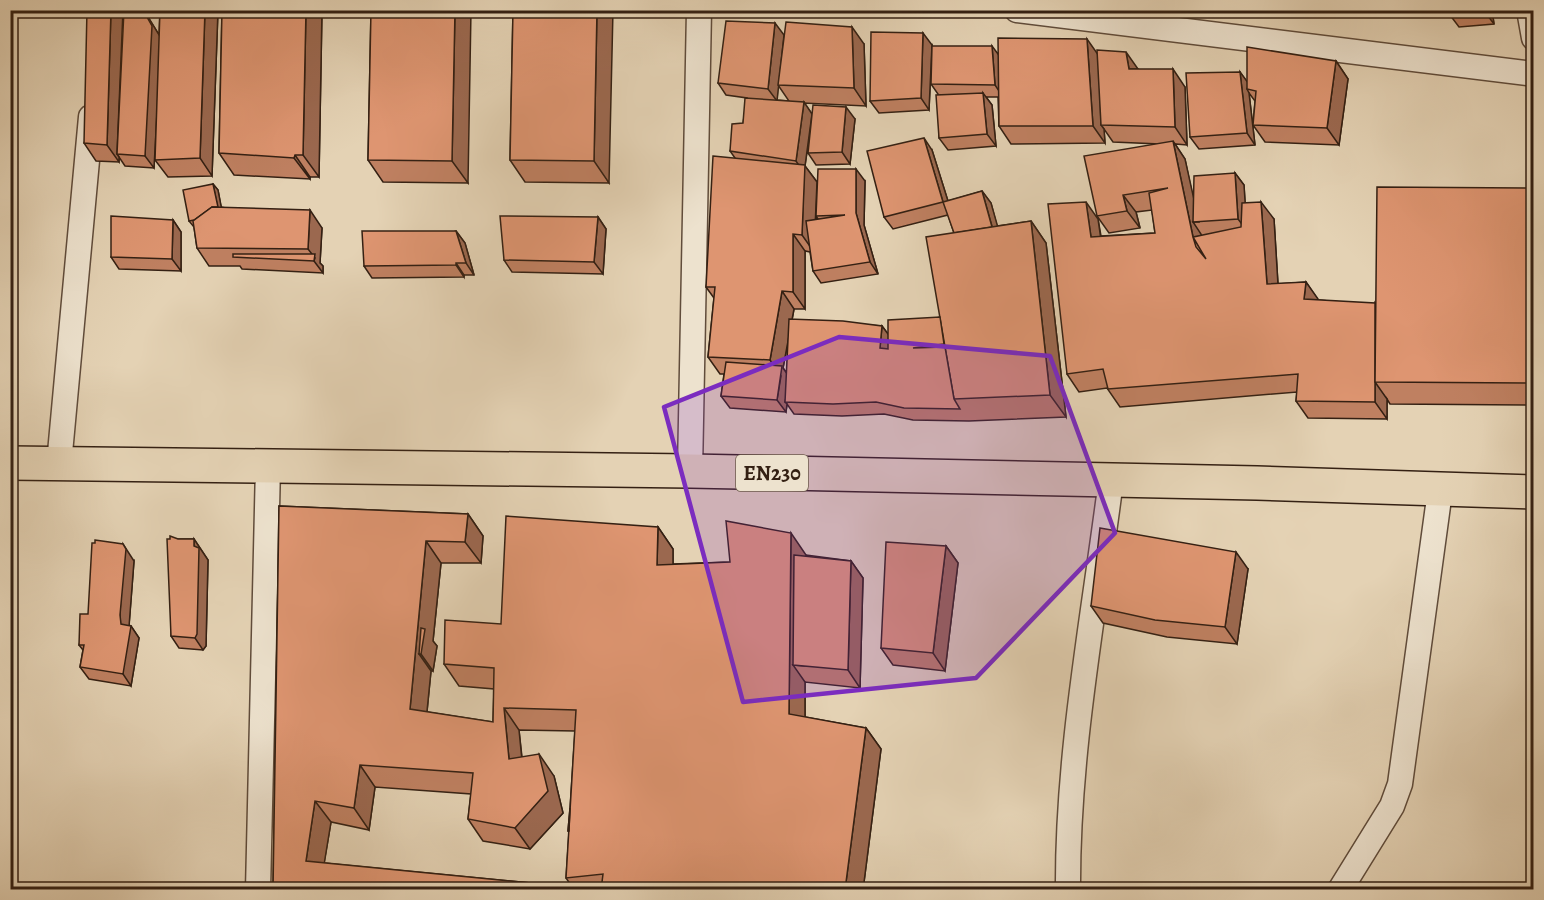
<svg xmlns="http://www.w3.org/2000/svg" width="1544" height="900" font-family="Alegreya,serif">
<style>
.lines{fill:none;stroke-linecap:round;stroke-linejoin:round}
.minor-casing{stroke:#604c3b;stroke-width:27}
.primary-casing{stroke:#342013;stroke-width:36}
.minor{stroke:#ede2ce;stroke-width:24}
.primary{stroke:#e4d2b4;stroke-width:33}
.wall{fill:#bf8061;stroke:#342013;stroke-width:1.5;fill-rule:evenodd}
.shaded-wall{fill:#9b684f;stroke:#342013;stroke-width:1.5}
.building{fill:#de9571;stroke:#342013;stroke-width:1.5;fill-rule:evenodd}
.marked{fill:#7b2cbf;fill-opacity:0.2;stroke:#7b2cbf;stroke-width:4.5;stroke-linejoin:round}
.labels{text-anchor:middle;stroke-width:4.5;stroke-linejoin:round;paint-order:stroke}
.shield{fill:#ede2ce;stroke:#6c5a4b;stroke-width:1.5}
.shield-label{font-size:21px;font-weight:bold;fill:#342013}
</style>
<rect width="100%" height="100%" fill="#e4d2b4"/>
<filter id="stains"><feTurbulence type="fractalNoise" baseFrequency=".00333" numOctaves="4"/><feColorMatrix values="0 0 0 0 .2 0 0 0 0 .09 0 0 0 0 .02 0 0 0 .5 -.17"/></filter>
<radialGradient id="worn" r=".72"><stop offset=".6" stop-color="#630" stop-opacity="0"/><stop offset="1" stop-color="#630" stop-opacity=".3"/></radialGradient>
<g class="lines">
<g class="minor-casing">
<g id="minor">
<path d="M1017 10 1534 74"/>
<path d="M1529 10 1534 38"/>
<path d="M59 464 91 117"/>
<path d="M690 471 699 10"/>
<path d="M258 890 268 466"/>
<path d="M1068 890C1067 753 1094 615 1111 480"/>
<path d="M1340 890 1392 806 1400 784 1440 491"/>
</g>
</g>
<g class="primary-casing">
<path id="primary" d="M10 463 690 471 1257 483 1534 492"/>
</g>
<use href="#minor" class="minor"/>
<use href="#primary" class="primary"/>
</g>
<g class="wall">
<path d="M160 10H218L212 176 168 177 155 160 157 105 154 168 125 166 119 157V162L96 161 84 143 148 17 159 35Z"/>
<path d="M222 10H322L319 177H310V179L234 175 219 153Z"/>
<path d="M371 10 468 183 383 182 368 160Z"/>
<path d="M513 10 609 183 525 182 510 160Z"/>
<path d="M1263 10H1312L1313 13 1265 12Z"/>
<path d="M1492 10 1494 24 1459 27 1450 15Z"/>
<path d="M784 35 779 77 864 44 866 106 804 103 812 114 855 119 850 164 816 165 808 153 811 124 805 166 817 182 816 219H818L816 216 865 181 864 225 878 274 821 283 813 271 810 252 805 251V309H794L792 320 882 326 888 334 940 317 954 233 948 215 893 229 884 217 932 150 948 201 982 191 991 203 997 226 1031 221 1046 243 1066 417 969 421 913 420 884 414 842 416 794 414 787 404 786 412 730 408 721 396 724 374H720L708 357 714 298 706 287 735 158 730 151 743 123 747 98 726 95 718 83ZM778 85 789 101 777 100ZM788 342 787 373 783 368Z"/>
<path d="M932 45 929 110 879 113 870 101Z"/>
<path d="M998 53 1098 54 1185 87 1187 145 1175 144 1185 159 1193 198 1235 173 1244 185 1245 203 1274 219 1278 284 1306 282 1318 300 1376 305 1533 188V405L1390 404 1387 399V419L1308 418 1296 401 1297 392 1120 407 1107 388 1079 392 1067 374 1098 219 1101 236 1155 233 1152 210 1136 212 1140 228 1109 233 1097 216 1159 144 1113 142 1104 129 1105 143 1011 144 999 126 998 97H986L992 105 996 146 948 150 939 138 938 94 931 84Z"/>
<path d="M1336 61 1348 79 1339 145 1265 142 1253 125 1255 101 1249 93 1255 145 1199 149 1190 137 1240 72 1247 82Z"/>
<path d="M213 184 218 190 221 207 322 228 320 263 323 266V273L242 269 240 266H209L197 248 194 227 189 221Z"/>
<path d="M598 217 606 229 603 274 512 272 504 260Z"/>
<path d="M173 220 181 232V271L119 269 111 257Z"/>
<path d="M456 231 465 243 474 275H464V277L372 278 364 266Z"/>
<path d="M279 506 468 514 483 536 481 563H441L433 641 437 646 433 671H431L427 712 493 722 494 689 459 686 444 664 501 624 658 527 673 549V564L730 562 806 555 851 561 863 578 860 688 805 682V717L866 728 881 749 863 890H569L568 888H573L566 878 569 832 568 831 570 808 575 731 519 730 522 757 554 776 563 813 530 849 483 841 468 819 471 794 375 787 369 830 331 822 324 863 551 885 554 890H273Z"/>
<path d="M178 539H194L208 560 206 646 203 650 179 648 171 636Z"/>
<path d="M946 546 958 563 945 671 893 665 881 648Z"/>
<path d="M134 561 129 625 131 626 139 638 131 686 89 679 80 667 83 650 79 645 88 614Z"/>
<path d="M1248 569 1237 644 1167 637 1103 623 1091 606Z"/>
</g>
<g class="shaded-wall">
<path d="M111 10H123L117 154 119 157V162L107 145Z"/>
<path d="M143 10H150L148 17 161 38 154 168 145 156Z"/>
<path d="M205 10H218L212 176 200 158Z"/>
<path d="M306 10H322L319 177 303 155Z"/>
<path d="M455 10H471L468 183 452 161Z"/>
<path d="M597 10H613L609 183 594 161Z"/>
<path d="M1485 10H1492L1494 24 1485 12Z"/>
<path d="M775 23 784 35 777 101 768 89Z"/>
<path d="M852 27 864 44 866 106 854 88Z"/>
<path d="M923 33 932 45 929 110 921 98Z"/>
<path d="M1087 39 1099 56 1101 125 1104 129 1105 143 1093 126Z"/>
<path d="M992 46 1001 58 1003 97 995 85Z"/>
<path d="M1126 52 1138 69H1129Z"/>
<path d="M1336 61 1348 79 1339 145 1327 128Z"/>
<path d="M1173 69 1185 87 1187 145 1175 127Z"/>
<path d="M1240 72 1249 84 1247 89 1249 93 1255 145 1247 133Z"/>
<path d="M983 93 992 105 996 146 987 134Z"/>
<path d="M804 102 812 114 805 166 817 182 814 252 802 235 804 173 796 161Z"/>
<path d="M846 107 855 119 850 164 842 152Z"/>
<path d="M924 138 932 150 952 214 943 202Z"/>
<path d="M1173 141 1185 159 1199 222H1193L1201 234 1206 254 1193 237Z"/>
<path d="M295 155 310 177V179L294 158Z"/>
<path d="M856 169 865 181 864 225 878 274 870 262 856 213Z"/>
<path d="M1235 173 1244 185 1247 231 1238 219Z"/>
<path d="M213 184 218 190 224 221 219 215Z"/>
<path d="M982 191 991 203 1004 249 995 237Z"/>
<path d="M1123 195 1136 212 1140 228 1127 211Z"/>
<path d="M1086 202 1098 219 1103 254 1091 237Z"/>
<path d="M1261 202 1274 219 1279 301 1267 284Z"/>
<path d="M310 210 322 228 320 263 323 266V273L314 261 315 258 308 249Z"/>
<path d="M598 217 606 229 603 274 594 262Z"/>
<path d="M173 220 181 232V271L172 259Z"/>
<path d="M1031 221 1046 243 1066 417 1050 395Z"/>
<path d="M456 231 465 243 474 275 466 263Z"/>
<path d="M793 234 805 251V309L793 292Z"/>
<path d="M456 263 464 275V277L456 265Z"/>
<path d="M1306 282 1318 299 1316 316 1304 299Z"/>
<path d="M782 291 794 309 783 368 790 378 785 402 787 404 786 412 777 400 781 376 770 360Z"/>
<path d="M1375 303 1387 321 1375 382 1387 399V419L1375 402Z"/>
<path d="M882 326 891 338 889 360 880 348Z"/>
<path d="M468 514 483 536 481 563 465 542Z"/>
<path d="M658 527 673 549V587L657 565Z"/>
<path d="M791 533 806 555 805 666 793 665 805 682V736L789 714Z"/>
<path d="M194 539 208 560 206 646 203 650 195 638Z"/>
<path d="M426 541 441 563 433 641 437 646 433 671 421 654H419L431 671 425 731 410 709Z"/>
<path d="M123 544 134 561 129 627 131 626 139 638 131 686 123 674 120 615Z"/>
<path d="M946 546 958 563 945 671 933 653Z"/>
<path d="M1236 552 1248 569 1237 644 1225 627Z"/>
<path d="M851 561 863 578 860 688 848 670Z"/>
<path d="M504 708 519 730 524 781 509 759Z"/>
<path d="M866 728 881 749 863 890H845Z"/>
<path d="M539 754 554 776 563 813 530 849 515 828Z"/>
<path d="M360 765 375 787 369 830 354 808Z"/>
<path d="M315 801 331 822 321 883 306 861Z"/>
</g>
<g class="building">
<path d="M87 10H111L107 145 84 143Z"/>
<path d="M124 10H143L152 26 145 156 117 154Z"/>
<path d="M160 10H205L200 158 155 160Z"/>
<path d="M222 10H306L303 155H295L294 158 219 153Z"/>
<path d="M371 10H455L452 161 368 160Z"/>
<path d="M513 10H597L594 161 510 160Z"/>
<path d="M1450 10H1485V12L1450 15Z"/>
<path d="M726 21 775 23 768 89 718 83Z"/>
<path d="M786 22 852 27 854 88 778 85Z"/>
<path d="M871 32 923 33 921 98 870 101Z"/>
<path d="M998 38 1087 39 1093 126H999Z"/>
<path d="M932 46H992L995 85 931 84Z"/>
<path d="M1247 47 1336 61 1327 128 1253 125 1256 91 1247 89Z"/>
<path d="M1097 50 1126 52 1129 69H1173L1175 127 1101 125Z"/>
<path d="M1240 72 1247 133 1190 137 1186 73Z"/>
<path d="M983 93 987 134 939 138 936 95Z"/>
<path d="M745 98 804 102 796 161 730 151 732 124 743 123Z"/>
<path d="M813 105 846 107 842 152 808 153Z"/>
<path d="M924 138 943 202 982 191 992 227 954 233 943 202 884 217 867 151Z"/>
<path d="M1173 141 1193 237 1241 227 1242 203 1261 202 1267 284 1306 282 1304 299 1375 303V402L1296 401 1298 374 1108 389 1103 369 1067 374 1048 204 1086 202 1091 237 1155 233 1149 193 1168 188 1123 195 1127 211 1097 216 1084 156ZM1193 237 1206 259 1196 247Z"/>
<path d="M713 156 805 165 802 235 793 234V292L782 291 770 360 708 357 715 287H706Z"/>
<path d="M818 169H856V213L870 262 813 271 806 221 845 215 816 216Z"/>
<path d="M1235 173 1238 219 1193 222 1194 176Z"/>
<path d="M213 184 218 207H212L194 220 189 221 183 190Z"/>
<path d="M1377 187 1533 188V383L1375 382Z"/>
<path d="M212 207 310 210 308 249 197 248 193 221Z"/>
<path d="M111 216 173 220 172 259 111 257Z"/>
<path d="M500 216 598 217 594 262 504 260Z"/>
<path d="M1031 221 1050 395 954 399 926 237Z"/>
<path d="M362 231H456L466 263H456V265L364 266Z"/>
<path d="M233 254H315L314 261 233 257Z"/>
<path d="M940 317 944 344 913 348 945 347 954 399 960 409 904 408 876 402 833 404 785 402 789 319 843 321 882 326 880 348 888 349V320Z"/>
<path d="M726 362 782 366 777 400 721 396Z"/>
<path d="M279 506 468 514 465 542 426 541 410 709 493 722 494 668 444 664 445 620 501 624 506 516 658 527 657 565 730 562 726 521 791 533 789 714 866 728 845 890H601L603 874 566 878 576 710 504 708 509 759 539 754 548 791 515 828 468 819 473 773 360 765 354 808 315 801 306 861 551 885V890H273Z"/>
<path d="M1100 528 1236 552 1225 627 1155 620 1091 606Z"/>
<path d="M170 536 178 539H194V546L199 548 197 634 195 638 171 636 167 539H170Z"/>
<path d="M95 540 123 544 126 549 120 615 121 624 131 626 123 674 80 667 84 645H79L80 614H88L92 543H95Z"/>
<path d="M886 542 946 546 933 653 881 648Z"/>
<path d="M794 555 851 561 848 670 793 665Z"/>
<path d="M421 628 425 629 421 654H419Z"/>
<path d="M570 808 569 831H568Z"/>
<path d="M602 885 601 890H576L568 888Z"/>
</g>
<path class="marked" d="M839 337 1050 356 1115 533 976 678 743 702 664 407Z"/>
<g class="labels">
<rect class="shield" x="736" y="455" width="72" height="36" rx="4.5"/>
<g class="shield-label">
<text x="772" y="480">EN230</text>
</g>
</g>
<rect width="1544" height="900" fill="none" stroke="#e4d2b4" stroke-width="36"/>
<rect x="12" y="12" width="1520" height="876" fill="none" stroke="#342013" stroke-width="3"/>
<rect x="18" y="18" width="1508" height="864" fill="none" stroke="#342013" stroke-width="1.5"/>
<rect width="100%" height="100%" filter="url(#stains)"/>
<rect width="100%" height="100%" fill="url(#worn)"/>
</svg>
